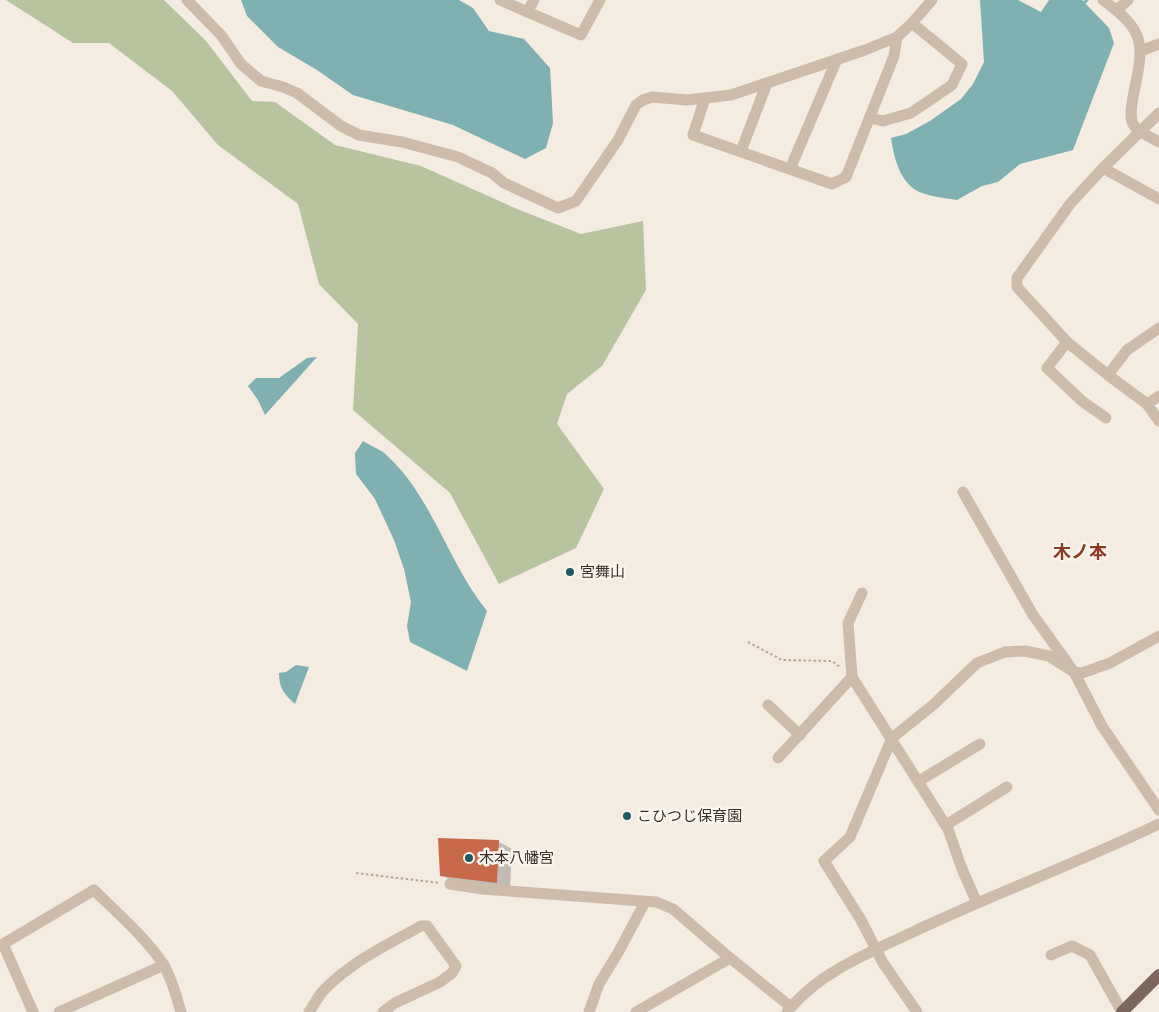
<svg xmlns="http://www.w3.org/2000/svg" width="1159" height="1012" font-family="'Sofia Sans Condensed','Noto Sans JP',sans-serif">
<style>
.green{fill:#b8c4a0}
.water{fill:#7fb0b2}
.shadow{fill:#0003}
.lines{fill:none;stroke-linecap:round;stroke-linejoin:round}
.stream{stroke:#7fb0b2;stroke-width:3}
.building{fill:#c8694b}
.path{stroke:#b9a596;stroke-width:2;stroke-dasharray:2.5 2.5;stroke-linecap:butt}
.minor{stroke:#cdbbac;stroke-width:11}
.major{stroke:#7d675c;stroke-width:12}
.poi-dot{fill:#1f5a5e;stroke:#fbf5ee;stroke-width:2}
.labels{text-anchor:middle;stroke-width:5;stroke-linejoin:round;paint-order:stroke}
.poi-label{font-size:15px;fill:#3b302b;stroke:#fbf5ee;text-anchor:start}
.quarter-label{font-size:18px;font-weight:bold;fill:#8c3b22;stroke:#fbf5ee}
</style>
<rect width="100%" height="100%" fill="#f4ebe1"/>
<path class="green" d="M6 0H164L206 41 252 101 275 102 335 145 421 166 517 209 581 234 643 221 646 290 602 366 567 394 557 424 604 489 576 548 499 584 450 493 353 410 358 324 319 284 298 204 218 145 172 91 109 43H73Z"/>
<g class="water">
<path d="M241 0H459L473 8 489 31 524 39 550 68 553 123 546 148 525 159 453 125 353 95 317 70 278 47 247 16Z"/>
<path d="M980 0H1018L1041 12 1049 0H1082L1109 28 1114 43 1073 150 1020 164 998 182 982 186 957 200C946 198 933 197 922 193 900 185 894 158 891 138L906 134 930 121 961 99 973 84 984 62Z"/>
<path d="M317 357 265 415 258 400 248 386 256 378H279L307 358Z"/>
<path d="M363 441C369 445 377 448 383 452 432 494 447 562 487 611L467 671 410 642 407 626 411 602 404 569 394 540 375 499 356 474 355 453Z"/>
<path d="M296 665 309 667 295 704C284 694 279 688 279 673L286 672Z"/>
</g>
<path class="shadow" d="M499 842 512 849 510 890 455 883 442 875Z"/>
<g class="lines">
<path class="stream" d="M1084 3 1087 0"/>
</g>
<path class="building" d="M438 838 499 840 497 883 440 876Z"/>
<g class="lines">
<g class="path">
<path d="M748 642 782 660 832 661 841 668"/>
<path d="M356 873 440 883"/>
</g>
<g class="minor">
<path d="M187 0 221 35 241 64 261 81 283 87 297 93 341 126 359 135 402 142 458 157 492 173 504 183 558 208 576 201 618 140 636 105 643 100 652 97 687 100 731 95 865 50 897 37 912 23 932 0"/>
<path d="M500 0 581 35 600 0"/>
<path d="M1103 0C1149 33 1143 47 1133 97 1132 105 1129 117 1133 124 1138 133 1151 137 1159 142"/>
<path d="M1117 10 1128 0"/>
<path d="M527 12 534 0"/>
<path d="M1141 51 1159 44"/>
<path d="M705 98 693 135 832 184 846 177 894 56 897 37"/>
<path d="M870 118 883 121 911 113 952 85 962 64 912 23"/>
<path d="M741 151 767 83"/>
<path d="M1103 168 1159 199"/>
<path d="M790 169 837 59"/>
<path d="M1159 328 1127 350 1108 375 1147 404 1159 421"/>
<path d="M1067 342 1017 287V278L1070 204 1103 168 1159 113"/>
<path d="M1147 404 1159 396"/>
<path d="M1106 418 1082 401 1047 368 1067 342 1108 375"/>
<path d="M963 492 1033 615 1074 672 1102 726 1159 810"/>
<path d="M852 677 948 829 962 869 977 903"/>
<path d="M768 705 800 735"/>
<path d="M778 758 852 677 848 623 862 593"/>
<path d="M919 781 980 744"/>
<path d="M946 825 1007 787"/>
<path d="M450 884 482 889 656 902 673 909 730 958 791 1007"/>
<path d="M1051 955 1072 946 1090 955 1122 1012"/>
<path d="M33 1012 3 944 94 890C115 911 148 940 163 964 172 978 176 996 181 1012"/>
<path d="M59 1012 164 965"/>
<path d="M309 1012C314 1005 318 996 324 990 352 961 387 945 421 926H427L456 966 452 973 440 982 395 1003 383 1012"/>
<path d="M589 1012 599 984 619 951 645 902"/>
<path d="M636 1012 730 958"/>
<path d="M787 1012C818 973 868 953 911 933 993 894 1078 863 1159 824"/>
<path d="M917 1012 883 963 861 920 824 861 850 837 892 738 933 705 977 663 1005 652 1025 651 1049 656 1074 672 1082 673 1110 663 1159 636"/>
</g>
<path class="major" d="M1122 1012 1159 975"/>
</g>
<g class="poi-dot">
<circle cx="570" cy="572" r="5"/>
<circle cx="627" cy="816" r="5"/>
<circle cx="469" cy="858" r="5"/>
</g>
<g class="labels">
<g class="poi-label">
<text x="580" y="577">宮舞山</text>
<text x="637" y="821">こひつじ保育園</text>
<text x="479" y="863">木本八幡宮</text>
</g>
<g class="quarter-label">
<text x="1080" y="558">木ノ本</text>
</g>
</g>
</svg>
